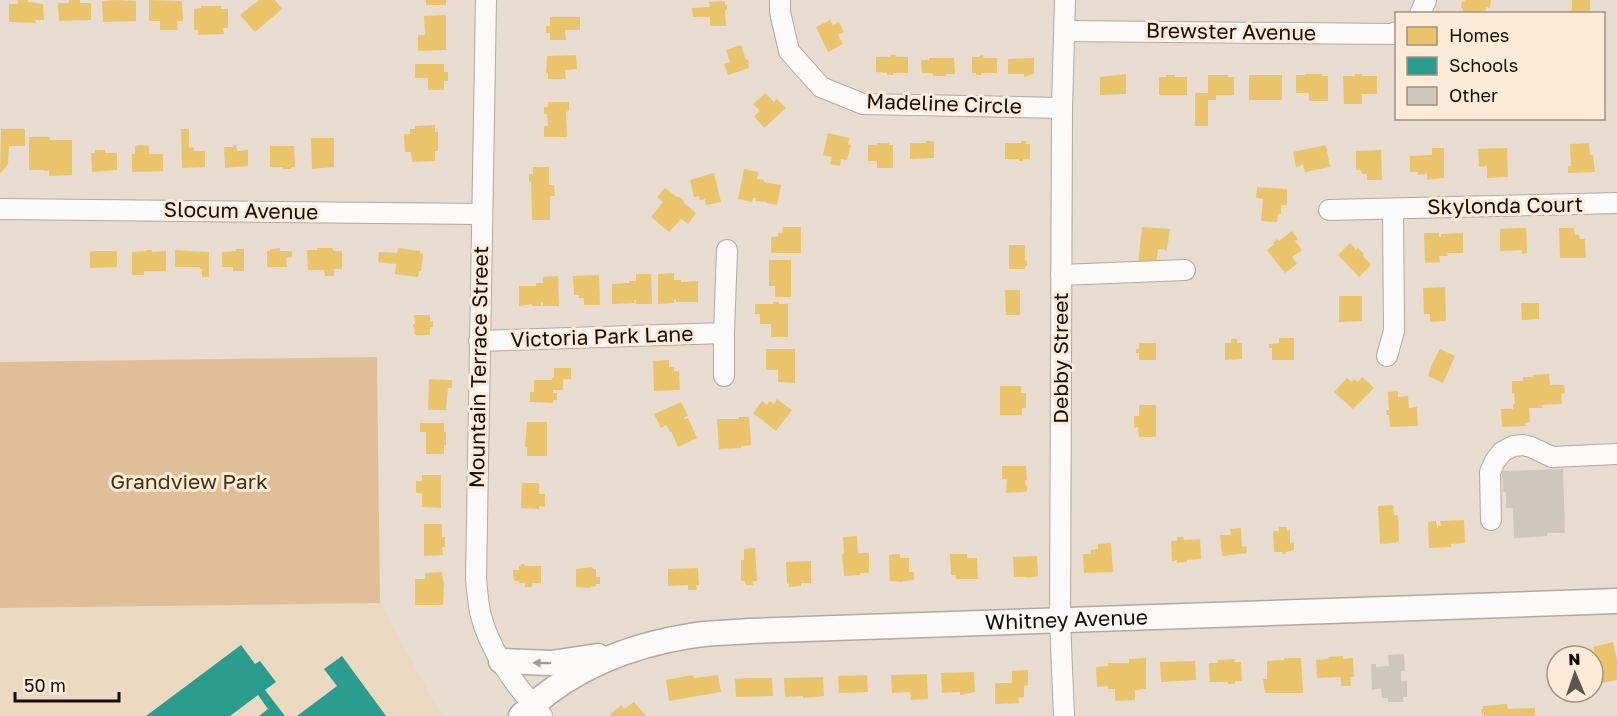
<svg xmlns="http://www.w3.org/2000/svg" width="1617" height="716" font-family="'Golos Text',sans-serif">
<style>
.built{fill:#ebd8c1}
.green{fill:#e0be97}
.homes{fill:#e9c46a}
.schools{fill:#2a9d8f}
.building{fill:#cfc6bc}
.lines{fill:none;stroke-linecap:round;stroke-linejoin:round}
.minor-casing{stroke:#b2a89f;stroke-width:22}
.major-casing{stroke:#b2a89f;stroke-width:27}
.minor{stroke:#fcfaf8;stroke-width:20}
.major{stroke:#fcfaf8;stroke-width:24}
.oneway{fill:#a09c97}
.labels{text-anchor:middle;stroke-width:6;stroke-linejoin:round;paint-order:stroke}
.street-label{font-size:21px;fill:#150e06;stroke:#fdebd8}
.park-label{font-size:21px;fill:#462f0f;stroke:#fdebd8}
</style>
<rect width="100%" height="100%" fill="#e8dcd0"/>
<path class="built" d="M380 603 442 716H0V608Z"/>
<path class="green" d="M377 357 380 603 0 608V362Z"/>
<g class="homes">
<path d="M18 0H28V2L43 4 44 20H35L36 23 9 22V4H18Z"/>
<path d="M69 0H80V3H91V20L59 21 58 3H69Z"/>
<path d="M116 0 136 1V21L103 22 102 1Z"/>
<path d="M150 0 182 1 183 21H177L178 30H160V21H149V1Z"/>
<path d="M259 0H275L282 9 255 32 240 15Z"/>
<rect x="426" y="0" width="20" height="5"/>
<path d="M1465 0H1491L1490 8 1486 7 1485 14H1462L1463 8H1461L1462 1 1464 2Z"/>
<path d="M1572 0H1590V14H1568V11L1572 10Z"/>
<path d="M725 1V5H727V10H725L726 26H710V17H693L692 8 710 7 709 2Z"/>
<path d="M201 6H221V9H228V28H223L224 34 198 35V30H194V9L201 8Z"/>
<path d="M446 15V50L418 51V35H425L424 16Z"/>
<path d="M550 17H580V30H565L566 40H550V33H546V26H550Z"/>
<path d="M830 20 833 25 839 22 844 32 838 35 843 44 828 52 816 27Z"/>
<path d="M741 45 746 60 748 59 749 64 748 65 749 68 728 75 724 64 730 62 726 50Z"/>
<path d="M576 55 577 69 565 70 566 79H548V73H546L547 56Z"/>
<path d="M890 55H896V57H908V73H893V75H887V73L876 72V57H890Z"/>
<path d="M983 55V58H997V73H981V75H976V73H972V57H979V56Z"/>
<path d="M929 58H954L955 74H946V76H933V74L930 73H922L921 60H929Z"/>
<path d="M1034 58V74L1024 77V74H1008V59Z"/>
<path d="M415 64H444V72H448V81H444V90H428V78H415Z"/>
<path d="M1126 74V94L1100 95V77Z"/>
<path d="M1305 74H1322V76H1328V101H1309V93H1296V75H1305Z"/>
<path d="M1355 74H1362V76H1377V94H1362V104H1344L1343 76H1355Z"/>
<path d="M1166 75H1175V77H1187V95H1159V77H1166Z"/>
<path d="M1208 75H1228V77H1234V95H1216V100H1208V126H1195V93H1208Z"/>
<rect x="1249" y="75" width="33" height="25"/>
<path d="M765 93 774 102 777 99 786 108 764 128 754 116 760 111 753 104Z"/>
<path d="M548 102H569V111L566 112 567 137H544V126H548L547 114H544V107H548Z"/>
<path d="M435 125V132H438V151H435V161L412 162 411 152H405L404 134H410V129H415V126Z"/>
<path d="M1 129H25V146H9L8 164 0 174Z"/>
<path d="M181 129H189V148L194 147V151H205V167L182 168Z"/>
<path d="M828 133 849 138 848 144 851 145 847 160 841 159 840 166 830 164 832 157 823 155Z"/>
<path d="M29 137H50V140H72V175L49 176V170L44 171V170H29Z"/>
<path d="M311 138H334V167L312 169Z"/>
<path d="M926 141H934V158L910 159V143H926Z"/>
<path d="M1021 141H1026V144H1030V159H1023V161H1019V159H1005V143H1021Z"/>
<path d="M877 143H889V145H893V168H877V161H868V145H877Z"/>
<path d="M1589 143 1590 155H1593L1595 172 1568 173V166H1571L1570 144Z"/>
<path d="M140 145 149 146V154H163V171L132 172V154H135V146Z"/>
<path d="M233 145H236L237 151 248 150V166L225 168 224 147H234Z"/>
<path d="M1326 145 1330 167 1305 172 1303 165 1296 167 1293 152Z"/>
<path d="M270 146H294L295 167H291V169H283V167H270Z"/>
<path d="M1432 148H1444V178L1427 180V174L1418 175V172H1410V156L1432 155Z"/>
<path d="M1507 148 1508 177 1487 178V166L1479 167 1478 149Z"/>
<path d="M95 150H105V153H117V170L92 172 91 153H95Z"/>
<path d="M1381 150 1382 180H1367V174H1362L1361 170H1356V151Z"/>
<path d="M533 167H549V185H554L555 196H550V220H532L531 181 529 182V174H533Z"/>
<path d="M744 169 758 172 757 179 764 180V182L781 185 777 205 767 203V202L755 201 756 198H753L752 202 738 199Z"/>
<path d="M714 173 721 202 706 205 705 199 700 200 699 196 694 197 690 180Z"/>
<path d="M1257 187 1287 189V205H1281V214H1278L1277 222 1261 221 1263 199 1256 198Z"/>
<path d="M665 188 677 197H679L683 200 684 203 696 213 688 224 681 219 669 232 651 217 663 202 657 197Z"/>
<path d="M783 227H801V253H771V237H778V233H782Z"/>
<path d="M1142 227 1170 229 1167 250 1158 249 1156 267 1138 265Z"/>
<path d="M1518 228H1526L1527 253 1522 254V250L1500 251V229Z"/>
<path d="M1559 228H1574L1575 235H1579L1580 239H1585L1586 258H1560Z"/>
<path d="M1292 231 1298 239 1295 241 1302 250 1292 257 1297 264 1285 273 1267 250 1275 244 1273 243 1277 239 1279 241Z"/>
<path d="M1424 233H1439V237H1441V234L1463 233V253H1447L1448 256H1439L1440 262 1425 263Z"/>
<path d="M1350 243 1356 250 1358 248 1364 254 1363 256 1371 265 1359 277 1338 255Z"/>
<path d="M1009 245H1025V260L1027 261V266H1025V269H1009Z"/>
<path d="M280 248V251H292V257L286 258 287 267H267V251H270V249Z"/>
<path d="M317 248H332L334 251H342V269H334V276H325L324 270H308L307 250H317Z"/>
<path d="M398 248 420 251V253L423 254 421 271H419L418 277 395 274 396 264 378 262 379 252 397 253Z"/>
<path d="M236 249H244V271H233V267H222V252L236 251Z"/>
<path d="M146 250H152V252L166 251V271H144V275H132V252L146 251Z"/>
<path d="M175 250 209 252V277H202V269H200V267H175Z"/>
<path d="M95 251H117V267L90 268V252Z"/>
<path d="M769 260H791V297H775V286H769Z"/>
<path d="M674 273V280H681V282L698 281V302H676V299H674V303L658 304V274Z"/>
<path d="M636 274H651L652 304H636V300H634L635 303 612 304V284L629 283V281H636Z"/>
<path d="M599 275 600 305H584V298H579V295H574L573 276Z"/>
<path d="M558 276 559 306H543V302H541V306H532V304L519 306V286H536V283H543V277Z"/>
<path d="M1445 287 1446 321 1430 322V314H1424L1423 288Z"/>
<path d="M1005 290H1020V315H1006Z"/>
<path d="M1339 296H1362V321L1339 322Z"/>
<path d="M773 302H779V304H788V337H771V324H760V314H755V304H773Z"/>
<path d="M1521 303H1539V319L1522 320Z"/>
<path d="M414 315H430V322L433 321V327H430V335H415L414 327H413V324H415Z"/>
<path d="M1279 338H1294V360H1272V348H1269V344L1279 343Z"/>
<path d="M1231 339H1237V343H1242V359L1225 360V343H1231Z"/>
<path d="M1139 343H1156V360H1139V353H1136V349H1139Z"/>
<path d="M766 349H795V383L778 382V370H766Z"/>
<path d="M1440 349 1455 356 1443 383 1428 376 1432 364Z"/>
<path d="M669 360V367H674V371H679L680 390 654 391 653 361Z"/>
<path d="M554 368H571V379H563V390H553V393H557V400H553V403L530 402V392H534V380H552V378H554Z"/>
<path d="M1549 374 1550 385H1564L1565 393 1561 394 1562 404 1542 405V408H1529L1530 422 1525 423 1526 426 1502 427 1501 409H1513V404H1515L1514 393H1512V381H1523V377H1533V375Z"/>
<path d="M1362 377 1374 388 1353 409 1334 392 1347 378 1352 382 1354 379 1358 382Z"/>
<path d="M429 379 452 380V388H448L446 410H428Z"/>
<path d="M1000 386H1021V393H1026V408H1022V415H1000Z"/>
<path d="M1398 391V397L1408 396 1409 408 1417 407 1418 426 1390 427 1389 415H1387L1386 410H1389L1388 392Z"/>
<path d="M777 399 792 410 776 431 753 413 762 401 767 405 770 401 774 404Z"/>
<path d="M681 402 688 416 684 417 685 419 688 418 697 438 678 447 671 431 670 432 666 425 661 428 654 414Z"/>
<path d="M1139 405H1156V437H1139L1138 427 1134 428V416H1139Z"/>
<path d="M739 417H749L751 445 741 446V448L719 449 717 419H739Z"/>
<path d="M527 422H547V456H527V447H525Z"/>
<path d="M420 423H444V432H446V445H444V454H426V432H420Z"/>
<path d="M1002 466H1026L1027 480H1025V484L1027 486V491L1025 492 1006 493 1007 479H1002Z"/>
<path d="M422 475H441V508L422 507V493H416V481H422Z"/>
<path d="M522 483H539V494H545V507L539 506V509L521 508Z"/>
<path d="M1393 505 1394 515H1398L1399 542 1380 544 1378 506Z"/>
<path d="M1464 520 1465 543 1451 544V547L1429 548 1428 522 1436 521 1437 528H1438V526H1441L1440 521Z"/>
<path d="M424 524H442V537H445V547H442L443 555 424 556Z"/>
<path d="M1279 527H1287V531L1290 530V543L1294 542V550L1286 552V554H1282V552H1274L1273 531H1279Z"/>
<path d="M1241 528 1242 547 1246 546 1247 553 1222 556 1220 535H1231L1230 529Z"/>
<path d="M857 536 858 553H869V573H860V575L844 576 842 554H844L843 537Z"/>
<path d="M1177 537H1183L1184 540 1200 539 1201 559 1187 560V562L1177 563V560L1172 561 1171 541H1177Z"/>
<path d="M1111 543 1113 572 1084 573 1083 554H1091V550L1098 549V544Z"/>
<path d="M755 548 757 581H753V585H746L745 581H741V560H744V549Z"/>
<path d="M900 554V558H909V572H914V580L903 581V582L890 581 889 555Z"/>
<path d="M950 554H967V558H977L978 579H956V575H951Z"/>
<path d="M1037 556 1038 576 1027 578V577H1014L1013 557Z"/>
<path d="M811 561V583H801V586L789 587V583L787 584 786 562Z"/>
<path d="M521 564H525V566H541V583H532V587H525V583H519V581H514L513 570H519V566H521Z"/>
<path d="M592 567 593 569H596V577H600V584H596V586L590 587V588L576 587V569Z"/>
<path d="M698 568 699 585H696L697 590H688V585L668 586V569Z"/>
<path d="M442 572 443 581H444L443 605H415V579H425V573Z"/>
<path d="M1613 642 1617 660V680L1602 683 1593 647Z"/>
<path d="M1343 656V659L1353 658 1354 677H1350L1351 686H1341V677L1317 678 1316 660 1329 659 1328 657Z"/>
<path d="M1146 658V689L1135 690V700L1115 701V689H1108V686L1097 687 1096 667 1108 666V663H1129V659Z"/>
<path d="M1284 658H1301L1303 693H1265L1263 679H1267V661L1284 660Z"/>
<path d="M1234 659 1235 662H1241L1242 681H1235V684H1228V682H1210L1209 663H1218V660Z"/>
<path d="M1195 661 1196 680 1161 682 1160 662Z"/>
<path d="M1028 670V685L1024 686V697L1018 698 1019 703 995 704V683H1012V671Z"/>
<path d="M974 672 975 692 960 695V692L942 693 941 673Z"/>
<path d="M927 674 928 699 911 700 910 692 892 693 891 675Z"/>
<path d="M693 675 694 678 718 675 721 692 669 701 666 680Z"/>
<path d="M867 675 868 692 839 693 838 676Z"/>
<path d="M823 677 824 696 803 698V696L785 697 784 678Z"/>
<path d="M748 678H772L773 696 736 697 735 679Z"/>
<path d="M634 702 646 716H611L610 715 621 705 624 709Z"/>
<path d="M1507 704 1508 709 1535 708V716H1484V714H1482L1481 709H1483V706Z"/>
</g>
<g class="schools">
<path d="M241 645 255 664 260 661 276 682 265 690 285 716H259L268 709 258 695 230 716H146Z"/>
<path d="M342 656 386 716H297L337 686 324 669Z"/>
</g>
<g class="building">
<path d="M1563 469 1565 533H1547V536L1514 538 1513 508H1506V492H1503L1502 471Z"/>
<path d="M1404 654 1405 671H1401V681H1407V697H1403V702H1388V698H1382L1381 688 1372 690 1371 664H1376V667L1389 666 1388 655Z"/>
</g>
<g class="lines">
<g class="minor-casing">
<g id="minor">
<path d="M486 0 476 579C477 590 478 601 480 612 489 651 516 686 542 716"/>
<path d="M780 0V12L789 51 821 87 863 104 1062 108"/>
<path d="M1420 14 1426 0"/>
<path d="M1065 31 1393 34 1396 32"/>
<path d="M0 209 481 214"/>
<path d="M1329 210 1617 203"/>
<path d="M1061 275 1185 270"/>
<path d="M479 341 724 333 727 250"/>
<path d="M1387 356 1394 331 1393 209"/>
<path d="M724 376V333"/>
<path d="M1491 520 1490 472 1495 461 1502 452 1513 446 1523 445 1531 447 1552 457 1617 454"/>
<path d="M1064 716 1060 621 1062 108 1065 0"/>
</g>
</g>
<g class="major-casing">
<g id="major">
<path d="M501 661 551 663 598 656"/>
<path id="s1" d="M521 716C568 670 626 646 690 636 709 632 730 633 750 631L1617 601"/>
</g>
</g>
<use href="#minor" class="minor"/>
<use href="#major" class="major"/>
</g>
<defs><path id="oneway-solid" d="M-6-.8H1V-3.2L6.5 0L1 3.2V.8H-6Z" transform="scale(1.5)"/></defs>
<use class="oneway" href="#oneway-solid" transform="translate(542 663) rotate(-179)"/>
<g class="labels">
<g class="street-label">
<text transform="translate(1231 32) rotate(1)" y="7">Brewster Avenue</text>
<text transform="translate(944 104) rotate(2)" y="7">Madeline Circle</text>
<text transform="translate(1505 206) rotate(-1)" y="7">Skylonda Court</text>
<text transform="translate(241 211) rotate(1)" y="7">Slocum Avenue</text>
<text transform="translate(602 337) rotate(-2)" y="7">Victoria Park Lane</text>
<text transform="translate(1061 358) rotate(-90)" y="7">Debby Street</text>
<text transform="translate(479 367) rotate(-89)" y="7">Mountain Terrace Street</text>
<text dy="7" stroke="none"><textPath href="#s1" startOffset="567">Whitney Avenue</textPath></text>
</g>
<g class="park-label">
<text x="189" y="489">Grandview Park</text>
</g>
</g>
<rect x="1395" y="12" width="210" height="108" fill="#fdebd8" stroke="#a09384" stroke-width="1.5"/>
<rect x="1407" y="27" width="30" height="18" fill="#e9c46a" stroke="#a09384" stroke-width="1.5"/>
<text x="1449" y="42" font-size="18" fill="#150e06">Homes</text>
<rect x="1407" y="57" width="30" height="18" fill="#2a9d8f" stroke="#a09384" stroke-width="1.5"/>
<text x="1449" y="72" font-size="18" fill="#150e06">Schools</text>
<rect x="1407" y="87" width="30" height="18" fill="#cfc6bc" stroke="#a09384" stroke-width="1.5"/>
<text x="1449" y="102" font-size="18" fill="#150e06">Other</text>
<g transform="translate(1575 674) rotate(358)"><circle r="28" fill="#fdebd8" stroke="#a09384" stroke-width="1.5"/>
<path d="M0-4.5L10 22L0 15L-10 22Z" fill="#5f564d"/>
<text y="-9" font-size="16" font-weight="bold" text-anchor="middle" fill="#150e06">N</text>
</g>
<path d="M15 692v9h104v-9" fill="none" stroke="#150e06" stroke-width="3"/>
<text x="24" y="692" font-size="18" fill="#150e06" stroke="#fdebd8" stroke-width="4.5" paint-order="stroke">50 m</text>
</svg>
